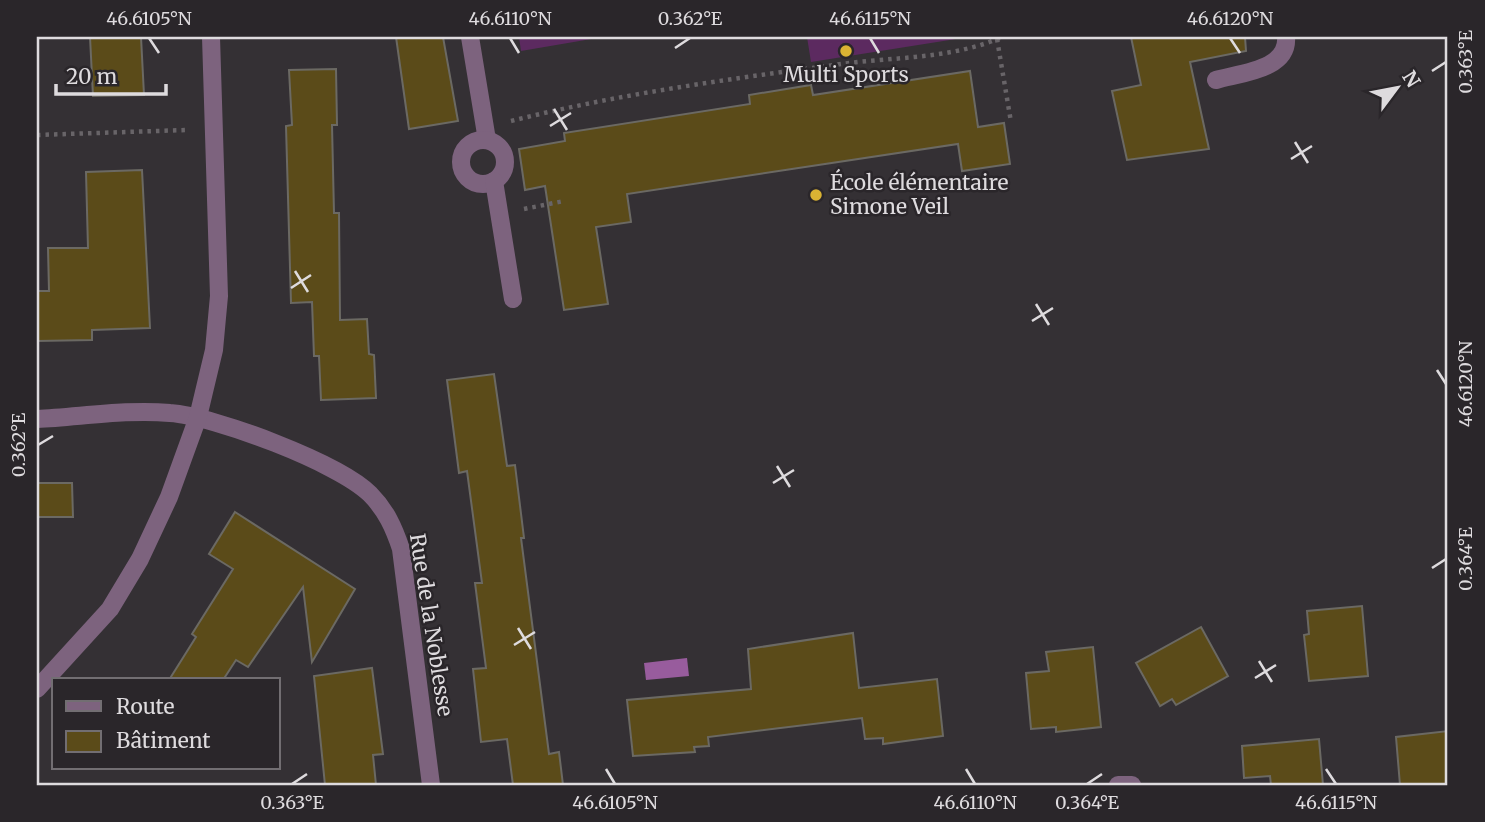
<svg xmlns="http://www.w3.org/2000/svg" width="1485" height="822" font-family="Merriweather,serif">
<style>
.green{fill:#5c2a60}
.water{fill:#985c9d}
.building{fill:#5b4b19;stroke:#6b6963;stroke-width:2}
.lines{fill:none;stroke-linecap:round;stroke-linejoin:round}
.path{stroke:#686468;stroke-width:4.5;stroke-dasharray:3.5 5;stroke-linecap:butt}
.minor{stroke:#7d637e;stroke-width:18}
.ticks{fill:none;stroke:#dedbde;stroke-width:2.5}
.poi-dot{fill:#dab333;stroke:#2a262a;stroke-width:2.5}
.labels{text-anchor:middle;stroke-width:5;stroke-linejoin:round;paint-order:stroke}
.poi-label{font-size:21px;fill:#dedbde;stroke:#2a262a}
.street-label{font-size:21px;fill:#dedbde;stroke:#2a262a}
.neatline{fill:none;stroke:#dedbde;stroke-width:2.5}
.ticks-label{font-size:18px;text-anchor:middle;fill:#dedbde}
</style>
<rect width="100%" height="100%" fill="#343034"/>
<g class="green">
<path d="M519 37H603L521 51Z"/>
<path d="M807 37H955L956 39 811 62Z"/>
</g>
<path class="water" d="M687 658 689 676 646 680 644 663Z"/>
<g class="building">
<path d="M90 37H141L144 95 93 96Z"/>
<path d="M396 37H443L458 121 409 129Z"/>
<path d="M1131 37H1245L1246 51 1190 62 1209 149 1127 160 1112 91 1141 85Z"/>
<path d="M336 69 337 125H332L334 213H339L340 320 367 319 369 354 374 355 376 398 321 400 319 356H314L312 302 291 303 286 126 292 125 289 70Z"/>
<path d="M970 71 978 127 1004 123 1010 164 962 171 958 144 627 194 631 222 596 227 608 304 564 310 545 186 525 190 519 149 565 141 564 133 750 104 749 95 811 85 813 95Z"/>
<path d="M142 170 150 328 92 330V340L37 341V291H49L48 248H88L86 172Z"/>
<path d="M494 374 507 466 515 465 524 538H521L549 754 559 752 563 785H513L507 739 481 742 473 669 486 668 475 583H482L467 471 459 473 447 380Z"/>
<path d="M37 483H72L73 517H37Z"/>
<path d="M235 512 355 589 312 662 303 587 248 667 236 660 223 680H169L196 637 192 634 233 569 209 554Z"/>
<path d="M1362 606 1368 676 1309 681 1304 635 1309 634 1307 611Z"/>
<path d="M1201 627 1228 676 1176 705 1172 699 1160 706 1136 663Z"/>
<path d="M853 633 859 688 937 679 943 736 883 744V738L865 739 862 718 708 737 709 746 694 747 695 752 633 756 627 700 751 689 748 649Z"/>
<path d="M1093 647 1101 727 1056 732V727L1031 729 1026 673 1049 671 1046 652Z"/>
<path d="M372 668 383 754 373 755 376 785H325L314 676Z"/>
<path d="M1448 731V785H1400L1396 737Z"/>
<path d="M1319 739 1323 785H1271L1270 776 1244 778 1242 746Z"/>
</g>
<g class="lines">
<g class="path">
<path d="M997 39 1011 122"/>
<path d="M511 121C618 94 730 79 841 64 893 57 953 59 1002 37"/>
<path d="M37 135 186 130"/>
<path d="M524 209 564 201"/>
</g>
<g class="minor">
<path d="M470 37 487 140"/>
<path d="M1216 80C1240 73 1289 70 1286 37"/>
<circle cx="483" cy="162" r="22"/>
<path d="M494 181 513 299"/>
<path d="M37 419C80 417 127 409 170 413 214 416 339 463 370 494 386 510 394 528 401 549L431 785"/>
<path d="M37 689 110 609 140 559 169 497 198 417 214 350 219 296 211 37"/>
<path d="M1118 785H1132"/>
</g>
</g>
<path class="ticks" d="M149 38 159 53M510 38 519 53M870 38 879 53M1230 38 1240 53M675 48 690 38M1432 71 1446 62M554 109 567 130M550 126 571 113M1295 142 1308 163M1291 159 1312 146M295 271 308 292M291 288 311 275M1036 304 1049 325M1032 321 1053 308M1437 370 1446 384M38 445 53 436M777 466 790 487M773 483 794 470M1432 568 1446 559M518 628 531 649M514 645 535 632M1259 661 1272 682M1255 678 1276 665M606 769 615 784M966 769 975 784M1326 769 1336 784M292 784 307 774M1087 784 1102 774"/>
<g class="poi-dot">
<circle cx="846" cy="51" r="7"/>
<circle cx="816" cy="195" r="7"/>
</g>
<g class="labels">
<g class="poi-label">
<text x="846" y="82">Multi Sports</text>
<text x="830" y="190" text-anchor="start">École élémentaire<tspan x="830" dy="24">Simone Veil</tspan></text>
</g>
<g class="street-label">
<text transform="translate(431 625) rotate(81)" y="7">Rue de la Noblesse</text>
</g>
</g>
<rect width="1485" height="822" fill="none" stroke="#2a262a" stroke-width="77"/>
<rect x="52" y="678" width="228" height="91" fill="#2a262a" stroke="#726e72" stroke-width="2"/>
<rect x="66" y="701" width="35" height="10" fill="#7d637e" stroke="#726e72" stroke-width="2"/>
<text x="116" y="714" font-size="21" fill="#dedbde">Route</text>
<rect x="66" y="731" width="35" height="21" fill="#5b4b19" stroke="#726e72" stroke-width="2"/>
<text x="116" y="748" font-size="21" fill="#dedbde">Bâtiment</text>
<g transform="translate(1397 88) rotate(58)" stroke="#2a262a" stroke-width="5" paint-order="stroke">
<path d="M0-5L12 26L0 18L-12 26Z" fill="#dedbde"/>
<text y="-10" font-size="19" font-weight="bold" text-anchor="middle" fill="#dedbde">N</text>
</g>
<path d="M56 84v10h110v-10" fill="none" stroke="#dedbde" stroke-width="3.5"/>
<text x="66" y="84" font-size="21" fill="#dedbde" stroke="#2a262a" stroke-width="5" paint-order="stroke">20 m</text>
<rect x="38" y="38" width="1408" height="746" class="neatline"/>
<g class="ticks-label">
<text x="149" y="25">46.6105°N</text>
<text x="510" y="25">46.6110°N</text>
<text x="690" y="25">0.362°E</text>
<text x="870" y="25">46.6115°N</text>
<text x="1230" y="25">46.6120°N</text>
<text transform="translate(1466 62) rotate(-90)" y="6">0.363°E</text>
<text transform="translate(1466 384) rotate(-90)" y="6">46.6120°N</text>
<text transform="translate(19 445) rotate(-90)" y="6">0.362°E</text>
<text transform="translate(1466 559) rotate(-90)" y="6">0.364°E</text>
<text x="292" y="809">0.363°E</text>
<text x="615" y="809">46.6105°N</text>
<text x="975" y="809">46.6110°N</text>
<text x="1087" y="809">0.364°E</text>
<text x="1336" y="809">46.6115°N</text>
</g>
</svg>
